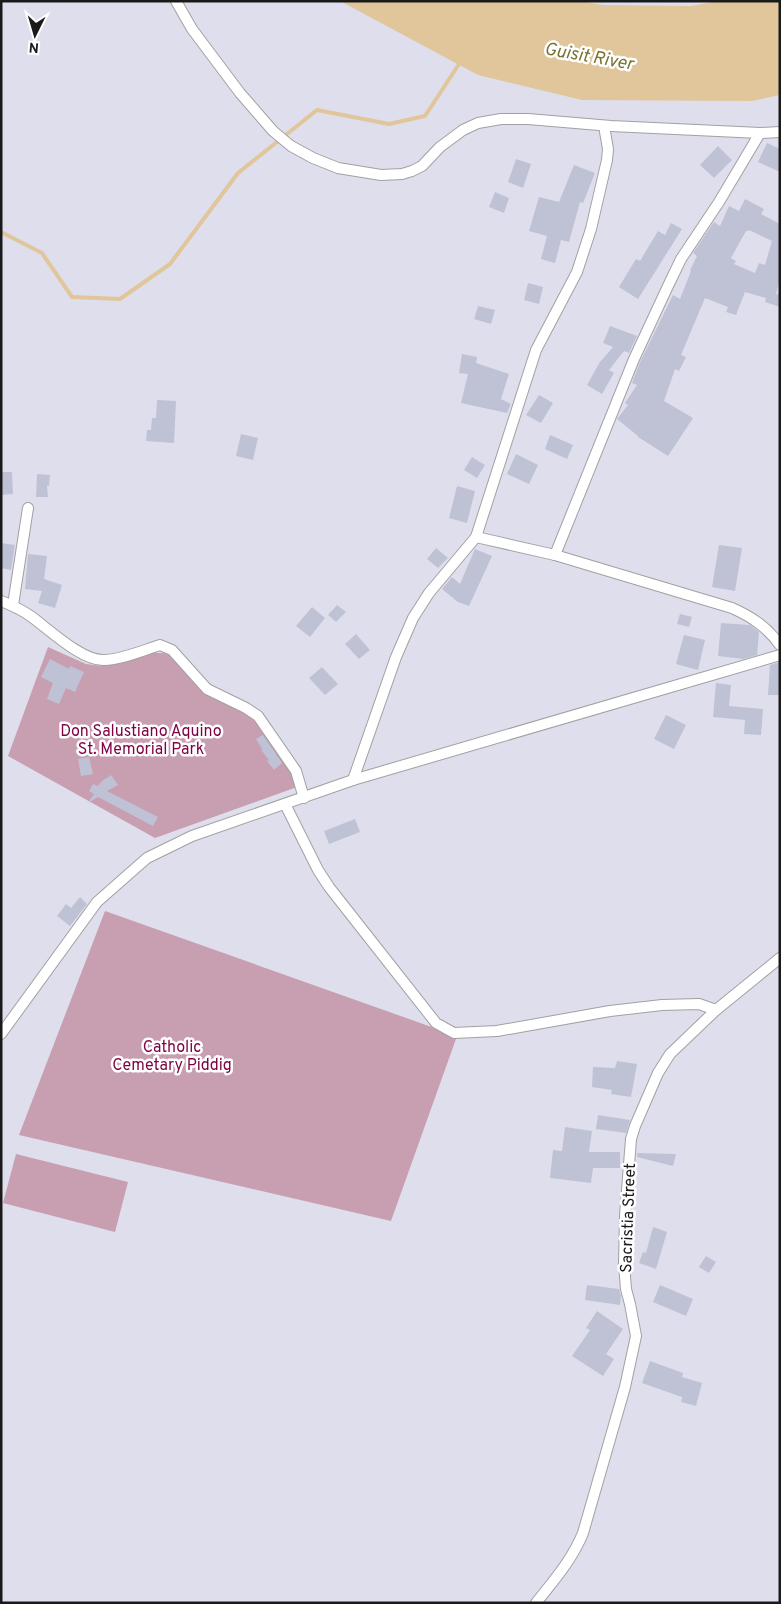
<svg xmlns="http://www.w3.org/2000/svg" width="781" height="1604" font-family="Overpass,sans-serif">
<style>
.cemetery{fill:#c89eb1}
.water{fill:#e0c69a}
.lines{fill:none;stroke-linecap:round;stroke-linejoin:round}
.stream{stroke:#e0c69a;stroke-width:4}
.building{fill:#bfc2d4;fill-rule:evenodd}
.minor-casing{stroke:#a1a1a1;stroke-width:12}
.minor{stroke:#fff;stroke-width:10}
.labels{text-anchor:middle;stroke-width:5;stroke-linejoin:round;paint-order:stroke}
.park-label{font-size:16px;fill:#7f0243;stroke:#fff}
.street-label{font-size:16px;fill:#1a1a1a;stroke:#fff}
.water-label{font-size:18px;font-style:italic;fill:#797230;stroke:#fff}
</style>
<rect width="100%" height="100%" fill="#dfdeed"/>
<g class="cemetery">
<path d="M48 647 86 664 102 666 153 653H164L172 656 185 672 254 716 286 758 297 787 155 838 8 756Z"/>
<path d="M105 911 457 1036 391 1221 19 1135Z"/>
<path d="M16 1154 128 1182 115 1232 3 1203Z"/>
</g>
<path class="water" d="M340 1H580L603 5 691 6 718 1H780V95L752 101 582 100 478 75Z"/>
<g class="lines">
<path class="stream" d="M1 232 42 253 72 297 120 299 170 264 238 173 317 110 389 124 425 116 461 61"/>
</g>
<g class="building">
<path d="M767 143 780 149V172L758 162Z"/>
<path d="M718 146 732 160 714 178 700 165Z"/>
<path d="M516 159 531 164 523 188 508 182Z"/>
<path d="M574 165 595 173 583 203 580 202 569 242 561 240 555 263 541 259 547 236 529 231 539 197 559 202Z"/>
<path d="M495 192 509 198 504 213 489 207Z"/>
<path d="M745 199 764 209 761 214 780 224V279L776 294 780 295V307L765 302 766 298 745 292 736 315 726 312 728 307 705 298 681 355 686 357 679 371 675 369 664 401 693 418 668 456 638 437V436L617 419 628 405 625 403 637 385 632 383 640 362 673 295 680 299 691 271 690 270 697 256 693 253 714 222 720 226 729 206 739 211ZM749 230 772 241 765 265 759 263 755 273 734 264 736 261 731 258 746 231H748Z"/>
<path d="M671 223 682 229 638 299 619 287 636 259 640 261 658 231 665 235Z"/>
<path d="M528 283 543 287 539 304 524 300Z"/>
<path d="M478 306 495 310 491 324 474 319Z"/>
<path d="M610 326 637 336 629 353 624 351 609 370 614 373 602 394 587 385 600 362 613 347 603 343Z"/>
<path d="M462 354 477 357 476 363 509 374 501 399 511 404 507 413 461 403 468 374 459 373Z"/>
<path d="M539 395 553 403 541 423 526 415Z"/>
<path d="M157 400 176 401 174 443 146 441 147 430H151L152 418H156Z"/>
<path d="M241 434 258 438 253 460 236 456Z"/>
<path d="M550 435 573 445 567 459 545 449Z"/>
<path d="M516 454 538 465 529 484 507 474Z"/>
<path d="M472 457 485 465 477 478 464 470Z"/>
<path d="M1 472H12L13 494 1 495Z"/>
<path d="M37 474 50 475 49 486H47L48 497H36Z"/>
<path d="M457 486 475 491 467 523 449 518Z"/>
<path d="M1 543 15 545 11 570 1 568Z"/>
<path d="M719 545 742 548 735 591 712 587Z"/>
<path d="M436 548 448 558 438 568 427 559Z"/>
<path d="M475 549 492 556 469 606 458 602 442 589 452 577 460 584Z"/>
<path d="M28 554 47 556 44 579 62 585 55 608 38 603 42 591 25 589Z"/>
<path d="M337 605 346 612 336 622 328 615Z"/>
<path d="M312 607 325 618 310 637 296 626Z"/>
<path d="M680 614 692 617 689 627 677 624Z"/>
<path d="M721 623 750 625 759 632 757 655 743 659 718 656Z"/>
<path d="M356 634 370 650 359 659 345 644Z"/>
<path d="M684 635 705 640 698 670 676 664Z"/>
<path d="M50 659 69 669 70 666 84 672 75 692 66 688 59 704 47 699 53 683 41 677Z"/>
<path d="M780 662V695H768L770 665Z"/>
<path d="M322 667 338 684 325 695 309 678Z"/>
<path d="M716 683 731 685 729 706 763 709 761 735 744 734 745 720 713 717Z"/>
<path d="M666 715 686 725 674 749 654 739Z"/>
<path d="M263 735 282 763 274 770 267 761 269 760 261 750 262 749 256 739Z"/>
<path d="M89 757 93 774 81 776 78 759Z"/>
<path d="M111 775 118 785 107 791 158 817 153 826 98 797 88 803 94 794 89 791 93 784 98 786 102 781Z"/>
<path d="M355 819 360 832 329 844 324 831Z"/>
<path d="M80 897 87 904 70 926 57 916 66 904 71 908Z"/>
<path d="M617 1061 637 1064 631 1097 611 1094 612 1090 592 1087 593 1067 615 1068Z"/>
<path d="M598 1115 630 1120 626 1133 596 1129Z"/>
<path d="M565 1127 592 1131 589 1152H620V1168H593L591 1183 550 1178 553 1150 562 1151Z"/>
<path d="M637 1153 676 1154 673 1166 637 1157Z"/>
<path d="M653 1227 667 1232 656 1269 639 1263 643 1252 646 1253Z"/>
<path d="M706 1256 716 1262 709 1273 699 1267Z"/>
<path d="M587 1285 619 1289 621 1296 620 1305 585 1300Z"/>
<path d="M660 1285 693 1299 686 1316 653 1302Z"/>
<path d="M597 1311 623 1329 606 1354 614 1359 603 1376 572 1356 590 1330 586 1328Z"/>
<path d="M650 1361 683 1373 682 1377 702 1383 696 1406 681 1402 682 1397 642 1383Z"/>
</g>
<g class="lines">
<g class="minor-casing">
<g id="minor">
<path d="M176 1 192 29 240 93 273 131 291 146 313 158 338 168 381 175 402 174 412 171 422 166 440 147 463 130 478 123 501 119H528L611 126 760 133 780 132"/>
<path d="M476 537 555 555 732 608C752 617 767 627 780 645"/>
<path d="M555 555 634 359 668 286 681 259 719 202 760 133"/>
<path d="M1 601C11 605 20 609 29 615 48 628 81 661 104 660 121 660 144 650 160 645L172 650 207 689 246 708 258 716 296 771 304 798"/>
<path d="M13 605 28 508"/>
<path d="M353 780 396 657 413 618 429 593 476 537 536 350 577 272 591 229 607 160 608 149 604 126"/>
<path d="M285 804 318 870 329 887 436 1023 454 1033 497 1031 610 1011 662 1005 699 1004 716 1010"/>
<path d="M1 1034 97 902 147 858 192 836 353 780 780 655"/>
<path d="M536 1603C554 1580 572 1560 583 1533L625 1387 636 1336 630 1304 626 1289 624 1264 625 1216 631 1139 635 1126 658 1073 670 1054 716 1010 780 958"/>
</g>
</g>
<use href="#minor" class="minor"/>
</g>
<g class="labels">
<g class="park-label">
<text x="141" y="736">Don Salustiano Aquino<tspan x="141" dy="18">St. Memorial Park</tspan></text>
<text x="172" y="1052">Catholic<tspan x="172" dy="18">Cemetary Piddig</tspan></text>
</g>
<g class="street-label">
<text transform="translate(627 1218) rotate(-88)" y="6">Sacristia Street</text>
</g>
<g class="water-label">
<text transform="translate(589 56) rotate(10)" y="6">Guisit River</text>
</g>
</g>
<rect width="781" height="1604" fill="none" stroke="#1a1a1a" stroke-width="5"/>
<g transform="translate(35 35) rotate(185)" stroke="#ffffff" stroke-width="4" paint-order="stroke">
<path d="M0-4L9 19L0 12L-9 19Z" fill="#1a1a1a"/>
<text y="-8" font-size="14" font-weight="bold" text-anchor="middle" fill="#1a1a1a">N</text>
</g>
</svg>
